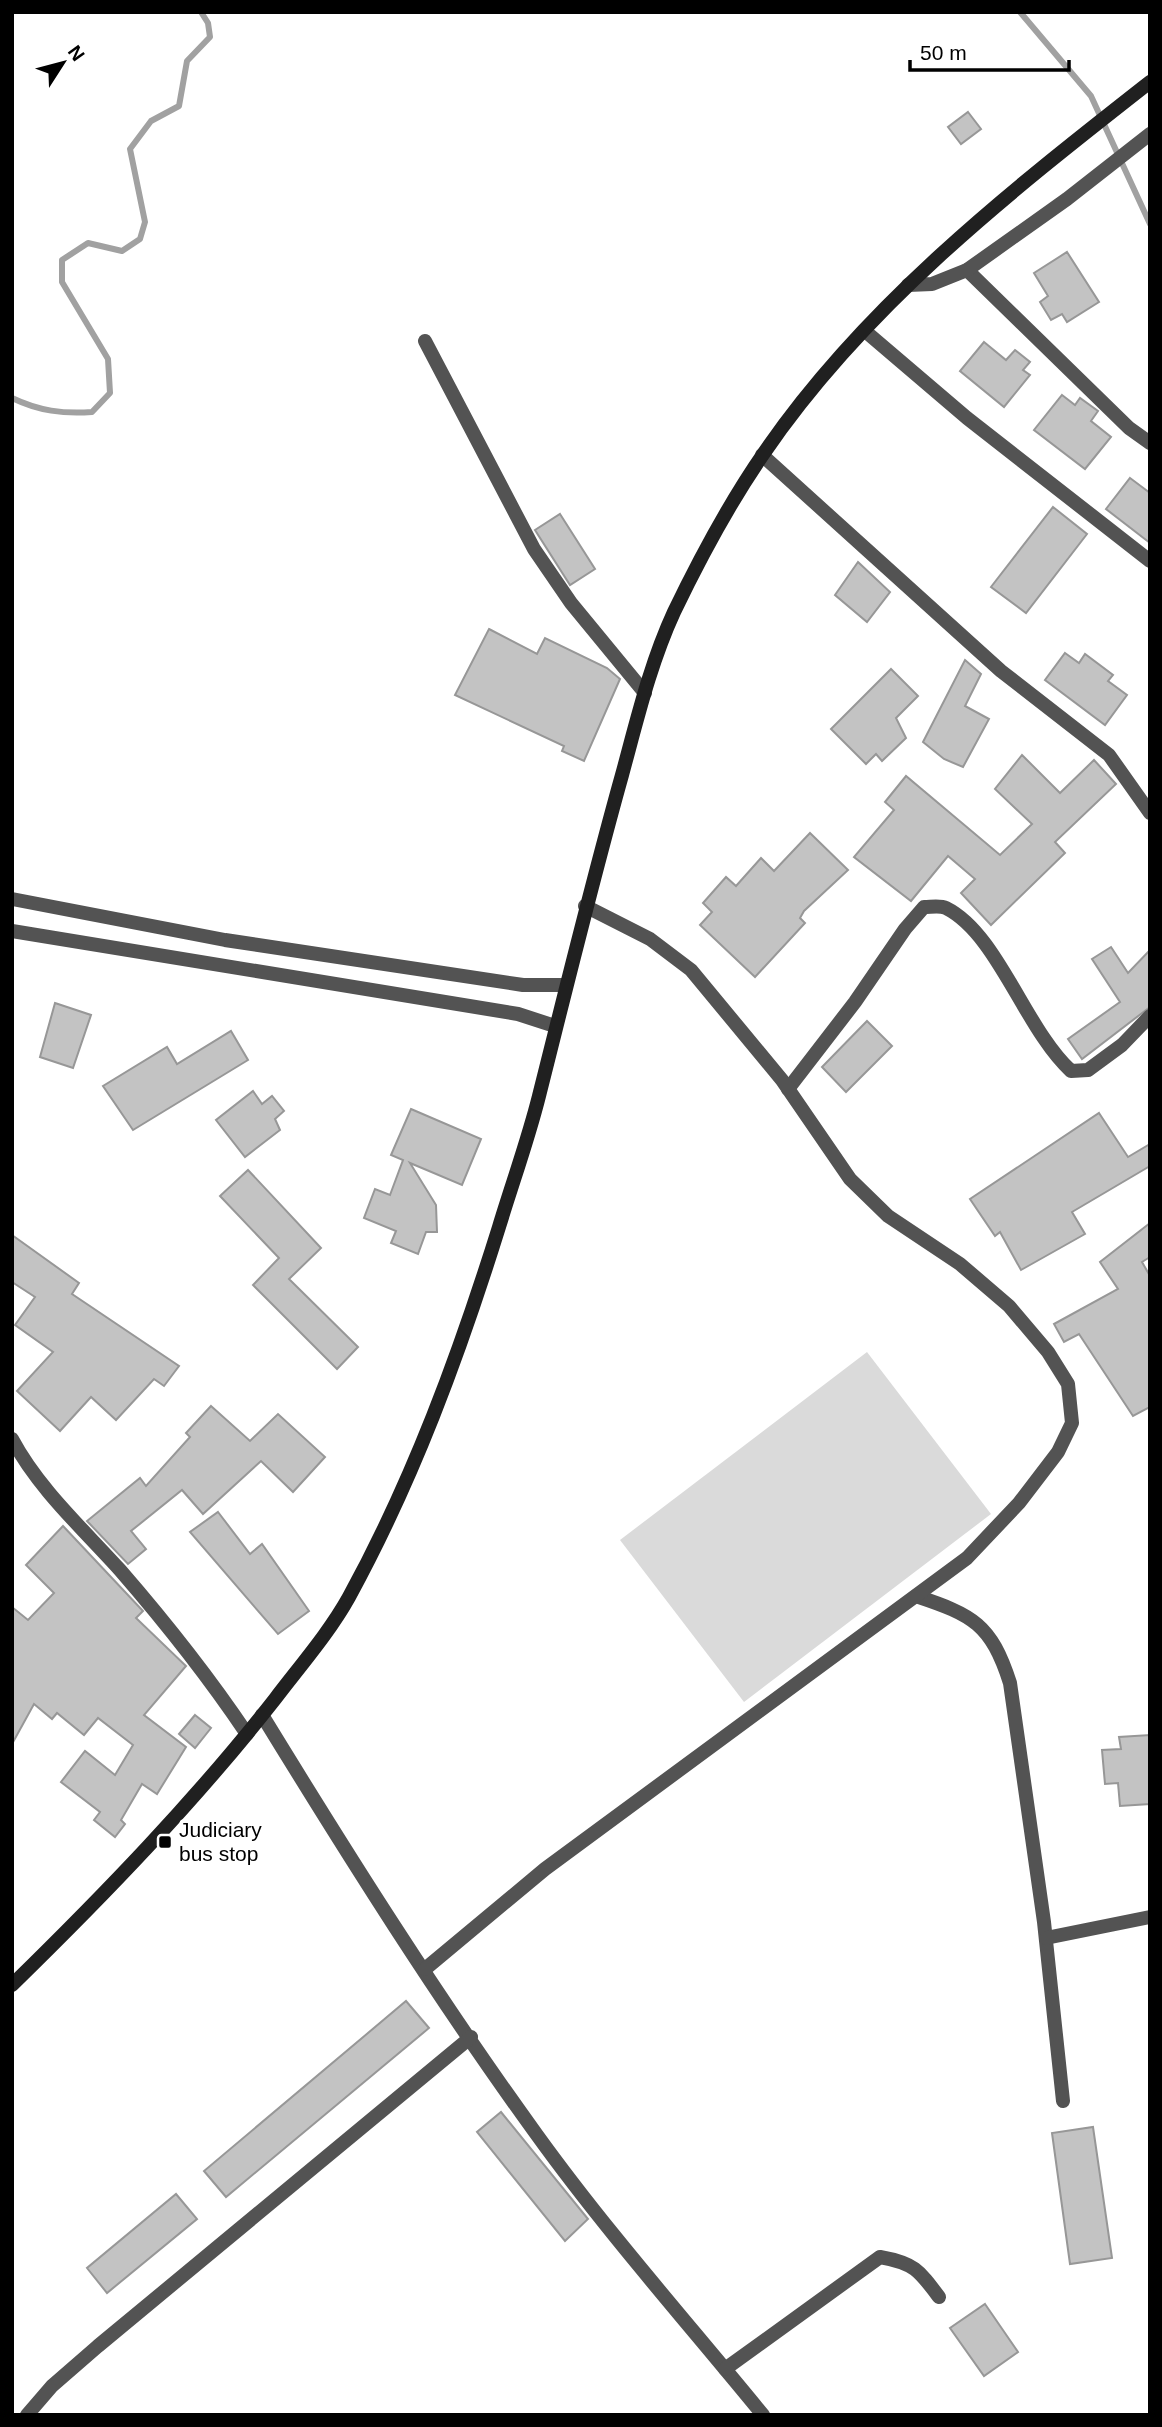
<svg xmlns="http://www.w3.org/2000/svg" width="1162" height="2427" font-family="Helvetica,sans-serif">
<style>
.green{fill:#dadada}
.lines{fill:none;stroke-linecap:round;stroke-linejoin:round}
.stream{stroke:#a1a1a1;stroke-width:6}
.building{fill:#c3c3c3;stroke:#979797;stroke-width:2}
.street{stroke:#535353;stroke-width:14}
.secondary{stroke:#202020;stroke-width:14}
.poi-dot{fill:#000;stroke:#fff;stroke-width:2.5}
.labels{text-anchor:middle;stroke-width:7;stroke-linejoin:round;paint-order:stroke}
.poi-label{font-size:21px;fill:#000;stroke:#fff;text-anchor:start}
</style>
<rect width="100%" height="100%" fill="#fff"/>
<path class="green" d="M867 1352 991 1514 744 1702 620 1540Z"/>
<g class="lines">
<g class="stream">
<path d="M1020 12 1091 96 1150 224"/>
<path d="M12 398C39 411 63 414 92 412L110 393 108 359 62 282V260L88 243 122 251 140 239 145 222 130 149 151 121 179 106 187 61 210 37 208 23 201 12"/>
</g>
</g>
<g class="building">
<path d="M968 112 981 129 961 144 948 127Z"/>
<path d="M1067 252 1099 302 1067 322 1062 314 1051 320 1040 302 1048 296 1034 273Z"/>
<path d="M984 342 1006 360 1015 350 1030 362 1023 370 1030 375 1004 407 960 371Z"/>
<path d="M1062 395 1075 405 1080 398 1098 411 1091 421 1111 437 1085 469 1034 430Z"/>
<path d="M1130 478 1150 493V543L1106 509Z"/>
<path d="M1053 507 1087 534 1026 613 991 587Z"/>
<path d="M560 514 595 569 570 585 535 530Z"/>
<path d="M858 562 890 592 867 622 835 595Z"/>
<path d="M489 629 537 654 545 638 607 668 620 679 584 761 562 751 564 746 455 695Z"/>
<path d="M1065 653 1079 663 1085 654 1113 675 1108 681 1127 695 1105 725 1045 680Z"/>
<path d="M965 660 981 674 965 706 989 719 963 767 944 759 923 742Z"/>
<path d="M891 669 918 696 896 718 906 738 882 761 876 754 866 764 831 729Z"/>
<path d="M1022 755 1060 793 1094 760 1116 784 1055 842 1065 853 991 925 961 893 975 879 948 856 911 901 854 857 894 810 885 802 906 776 1000 855 1032 824 995 789Z"/>
<path d="M810 833 848 870 804 911 800 918 805 923 755 977 700 925 712 912 703 903 726 877 736 886 761 858 774 871Z"/>
<path d="M1111 947 1128 973 1150 950V1007L1082 1059 1068 1039 1120 1002 1092 959Z"/>
<path d="M55 1003 91 1015 73 1068 40 1057Z"/>
<path d="M867 1021 892 1046 846 1092 822 1067Z"/>
<path d="M231 1031 248 1060 133 1130 103 1086 167 1047 177 1064Z"/>
<path d="M253 1091 262 1104 272 1096 284 1111 275 1119 280 1130 245 1157 216 1120Z"/>
<path d="M411 1109 481 1139 462 1185 410 1163 436 1205 437 1232H426L418 1254 391 1243 396 1231 364 1218 375 1189 390 1195 403 1160 391 1155Z"/>
<path d="M1099 1113 1128 1157 1150 1144V1166L1072 1212 1085 1234 1021 1270 1000 1232 995 1236 970 1199Z"/>
<path d="M248 1170 321 1248 289 1279 358 1347 337 1369 253 1285 279 1258 220 1196Z"/>
<path d="M1150 1223V1257L1142 1262 1150 1276V1407L1133 1416 1079 1334 1064 1342 1054 1324 1118 1289 1100 1262Z"/>
<path d="M12 1235 79 1283 72 1294 179 1366 164 1386 154 1379 116 1420 91 1397 60 1431 17 1391 53 1352 15 1325 35 1297 12 1282Z"/>
<path d="M211 1406 250 1441 278 1414 325 1457 293 1492 261 1461 203 1514 182 1490 131 1531 146 1549 128 1564 87 1521 140 1478 146 1486 190 1437 186 1433Z"/>
<path d="M218 1512 250 1554 262 1544 309 1611 278 1634 190 1532Z"/>
<path d="M63 1526 143 1611 136 1618 186 1666 144 1715 186 1747 157 1794 142 1784 121 1820 125 1824 115 1837 94 1820 100 1812 61 1782 85 1751 115 1775 133 1745 98 1718 84 1735 57 1713 52 1719 34 1704 12 1744V1607L28 1620 54 1593 26 1565Z"/>
<path d="M195 1715 211 1728 195 1748 179 1734Z"/>
<path d="M1150 1735V1804L1120 1806 1118 1783 1105 1784 1102 1750 1121 1749 1119 1737Z"/>
<path d="M406 2001 429 2028 226 2197 204 2171Z"/>
<path d="M501 2112 588 2219 565 2241 477 2132Z"/>
<path d="M1093 2127 1112 2258 1070 2264 1052 2133Z"/>
<path d="M176 2194 197 2219 107 2293 87 2268Z"/>
<path d="M985 2304 1018 2352 984 2376 950 2328Z"/>
</g>
<g class="lines">
<g class="street">
<path d="M967 270 1129 428 1150 443"/>
<path d="M908 285 932 284 967 270 1067 199 1150 134"/>
<path d="M865 331 967 418 1150 561"/>
<path d="M425 341 534 549 571 603 645 693"/>
<path d="M762 455 1001 671 1109 755 1150 813"/>
<path d="M12 899 225 940 523 985H565"/>
<path d="M12 931 518 1014 555 1026"/>
<path d="M788 1089 855 1002 905 929 924 907C931 907 940 905 946 908 998 934 1025 1029 1071 1071L1088 1070 1122 1045 1150 1016"/>
<path d="M12 1439C38 1488 83 1529 120 1570 166 1623 208 1676 247 1734"/>
<path d="M916 1596C973 1615 991 1624 1010 1683L1044 1922 1063 2101"/>
<path d="M262 1715C349 1857 439 2000 537 2135 607 2232 687 2322 763 2415"/>
<path d="M1046 1938 1150 1917"/>
<path d="M425 1969 545 1869 967 1558 1019 1503 1058 1452 1072 1423 1068 1384 1048 1352 1009 1306 960 1264 888 1216 850 1179 782 1080 691 970 650 939 585 906"/>
<path d="M725 2369 880 2257C914 2263 919 2270 939 2297"/>
<path d="M27 2415 52 2386 98 2346 471 2037"/>
</g>
<path class="secondary" d="M12 1985C104 1895 195 1801 275 1699 300 1666 329 1633 349 1597 413 1480 459 1355 499 1227 512 1184 528 1140 539 1096 566 989 592 882 622 775 637 720 650 664 674 612 700 558 730 502 764 453 865 305 1011 191 1150 82"/>
</g>
<rect class="poi-dot" x="158" y="1835" width="14" height="14" rx="3.5"/>
<g class="labels">
<g class="poi-label">
<text x="179" y="1837">Judiciary<tspan x="179" dy="24">bus stop</tspan></text>
</g>
</g>
<rect width="1162" height="2427" fill="none" stroke="#000000" stroke-width="28"/>
<g transform="translate(63 63) rotate(54)" stroke="#ffffff" stroke-width="5" paint-order="stroke">
<path d="M0-5L12 26L0 18L-12 26Z" fill="#000000"/>
<text y="-10" font-size="19" font-weight="bold" text-anchor="middle" fill="#000000">N</text>
</g>
<path d="M910 60v10h159v-10" fill="none" stroke="#000000" stroke-width="3.5"/>
<text x="920" y="60" font-size="21" fill="#000000" stroke="#ffffff" stroke-width="5" paint-order="stroke">50 m</text>
</svg>
